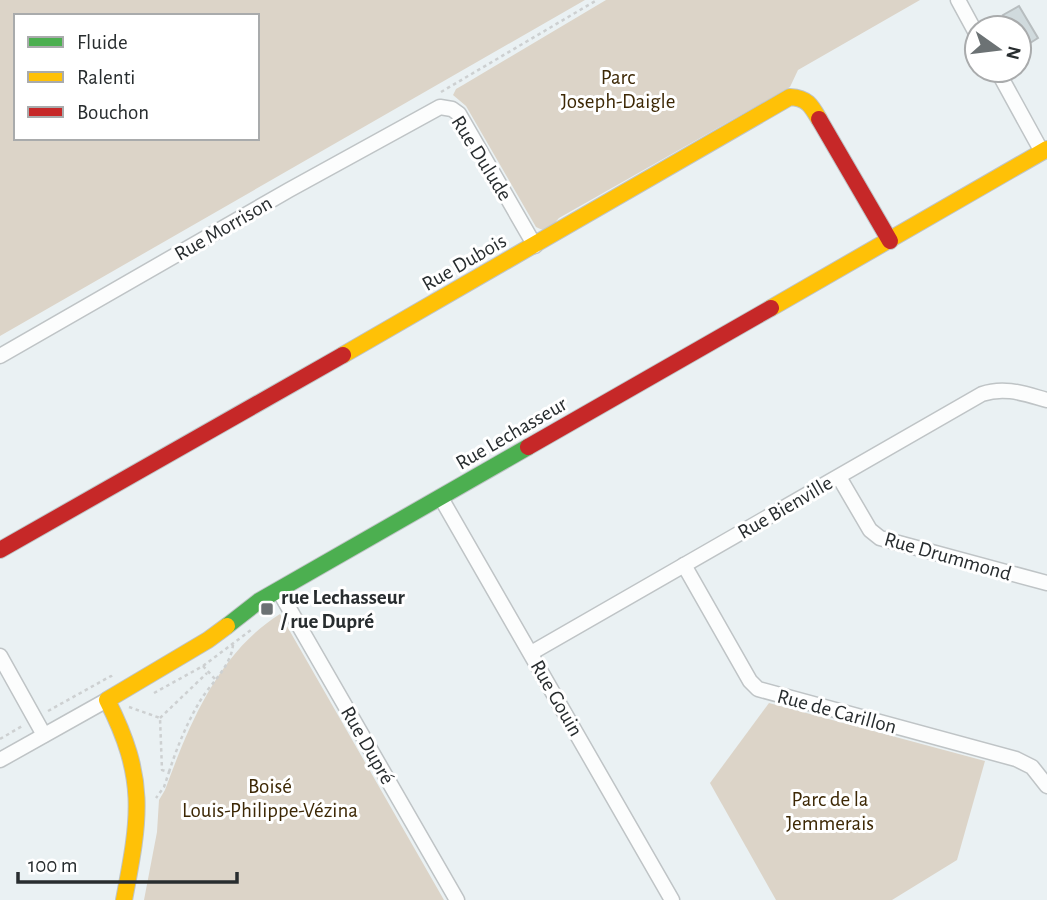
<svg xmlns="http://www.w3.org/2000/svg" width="1047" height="900" font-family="'Alegreya Sans',sans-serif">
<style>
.green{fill:#dcd4c8;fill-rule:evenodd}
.building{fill:#d0dadd;stroke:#b7bdbf;stroke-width:2}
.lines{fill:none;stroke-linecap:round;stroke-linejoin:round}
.street-casing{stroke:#bfc4c6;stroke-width:17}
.fast-casing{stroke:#bfc4c6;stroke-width:18}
.slow-casing{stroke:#bfc4c6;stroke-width:18}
.jam-casing{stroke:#bfc4c6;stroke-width:18}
.path{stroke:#cdd0d1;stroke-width:2.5;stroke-dasharray:3.5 3.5;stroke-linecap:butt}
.street{stroke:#fcfdfd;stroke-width:14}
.fast{stroke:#4caf50;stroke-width:16}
.slow{stroke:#ffc107;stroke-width:16}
.jam{stroke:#c62828;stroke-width:16}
.poi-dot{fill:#6c7274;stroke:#fff;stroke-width:2.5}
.labels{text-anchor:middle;stroke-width:6;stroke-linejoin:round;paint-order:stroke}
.park-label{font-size:21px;fill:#3d2805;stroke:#fff}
.street-label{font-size:21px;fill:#282d2f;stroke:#fff}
.poi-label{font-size:21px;font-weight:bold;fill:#282d2f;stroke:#fff;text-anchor:start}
</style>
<rect width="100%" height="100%" fill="#eaf1f3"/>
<g class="green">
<path d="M0 0H585L0 336ZM16 16H257V138H16Z"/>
<path d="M606 0H920L798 70 790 87 559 218C551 227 549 234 536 227L466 106 453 95 456 89 463 85Z"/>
<path d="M280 614 444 900H144L157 832 159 800 165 790C189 725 218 653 280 614Z"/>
<path d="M769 703 985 761 957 860 892 900H776L710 783Z"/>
</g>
<path class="building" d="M1019 6 1038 38 1019 50V28H1011L1003 15Z"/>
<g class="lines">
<g class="street-casing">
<g id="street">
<path d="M958 0 977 35"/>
<path d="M997 70 1042 152"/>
<path d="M0 356 289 190 440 107 452 109 459 114 535 246"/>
<path d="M839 477 870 530 880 538 1047 583"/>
<path d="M441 498 672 900"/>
<path d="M684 565 750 681 758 689 1016 759 1032 767 1047 786"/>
<path d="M279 591 457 900"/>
<path d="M531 653 982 394C1005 386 1025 394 1047 400"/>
<path d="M0 656 44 735"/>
<path d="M0 760 107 700"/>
</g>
</g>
<g class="fast-casing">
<path id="fast" d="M227 626 259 601 528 447"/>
</g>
<g class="slow-casing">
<g id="slow">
<path d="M771 308 1047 149"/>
<path d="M343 355 790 97C807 98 811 105 819 119"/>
<path d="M124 900C140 816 147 779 107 700L208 640 227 626"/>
</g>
</g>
<g class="jam-casing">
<g id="jam">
<path d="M819 119 890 241"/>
<path d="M528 447 771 308"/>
<path d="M0 550 343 355"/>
</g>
</g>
<g class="path">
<path d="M441 92 597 0"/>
<path d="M203 666 215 679"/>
<path d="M154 693 203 666 251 630"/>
<path d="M129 707 160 718 162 770 169 772 164 787 156 798"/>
<path d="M48 711 111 676 112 678"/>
<path d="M160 718 207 673"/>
<path d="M0 739 24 725"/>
<path d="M169 772C177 747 187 723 200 701 211 683 231 666 233 645"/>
</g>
<use href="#street" class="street"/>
<use href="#fast" class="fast"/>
<use href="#slow" class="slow"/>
<use href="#jam" class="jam"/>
</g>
<rect class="poi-dot" x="260" y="602" width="14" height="14" rx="3.5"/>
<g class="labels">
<g class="park-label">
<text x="618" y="84">Parc<tspan x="618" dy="24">Joseph-Daigle</tspan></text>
<text x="270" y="793">Boisé<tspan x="270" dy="24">Louis-Philippe-Vézina</tspan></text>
<text x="830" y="806">Parc de la<tspan x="830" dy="24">Jemmerais</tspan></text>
</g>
<g class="street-label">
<text transform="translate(482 158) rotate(58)" y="7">Rue Dulude</text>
<text transform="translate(223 228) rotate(-30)" y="7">Rue Morrison</text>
<text transform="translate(464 262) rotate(-30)" y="7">Rue Dubois</text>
<text transform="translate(511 433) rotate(-30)" y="7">Rue Lechasseur</text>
<text transform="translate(785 507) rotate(-30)" y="7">Rue Bienville</text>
<text transform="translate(948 556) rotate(16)" y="7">Rue Drummond</text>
<text transform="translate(557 698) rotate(60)" y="7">Rue Gouin</text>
<text transform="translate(837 711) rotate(15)" y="7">Rue de Carillon</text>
<text transform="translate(368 745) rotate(60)" y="7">Rue Dupré</text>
</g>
<g class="poi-label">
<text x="281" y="604">rue Lechasseur<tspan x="281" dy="24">/ rue Dupré</tspan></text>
</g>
</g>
<rect x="14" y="14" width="245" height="126" fill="#ffffff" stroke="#a9abac" stroke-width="2"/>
<rect x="28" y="37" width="35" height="10" fill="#4caf50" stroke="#a9abac" stroke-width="2"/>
<text x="77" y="49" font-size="21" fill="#282d2f">Fluide</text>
<rect x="28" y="72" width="35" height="10" fill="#ffc107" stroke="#a9abac" stroke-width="2"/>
<text x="77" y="84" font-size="21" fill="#282d2f">Ralenti</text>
<rect x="28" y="107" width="35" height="10" fill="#c62828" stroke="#a9abac" stroke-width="2"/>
<text x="77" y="119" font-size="21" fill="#282d2f">Bouchon</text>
<g transform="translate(998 49) rotate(104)"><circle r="33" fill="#ffffff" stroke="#a9abac" stroke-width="2"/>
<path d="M0-5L12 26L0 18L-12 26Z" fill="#6c7274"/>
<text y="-10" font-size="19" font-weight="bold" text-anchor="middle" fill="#282d2f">N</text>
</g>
<path d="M18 872v10h219v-10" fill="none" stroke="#282d2f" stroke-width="3.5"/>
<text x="28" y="872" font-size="21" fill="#282d2f" stroke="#ffffff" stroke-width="5" paint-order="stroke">100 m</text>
</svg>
